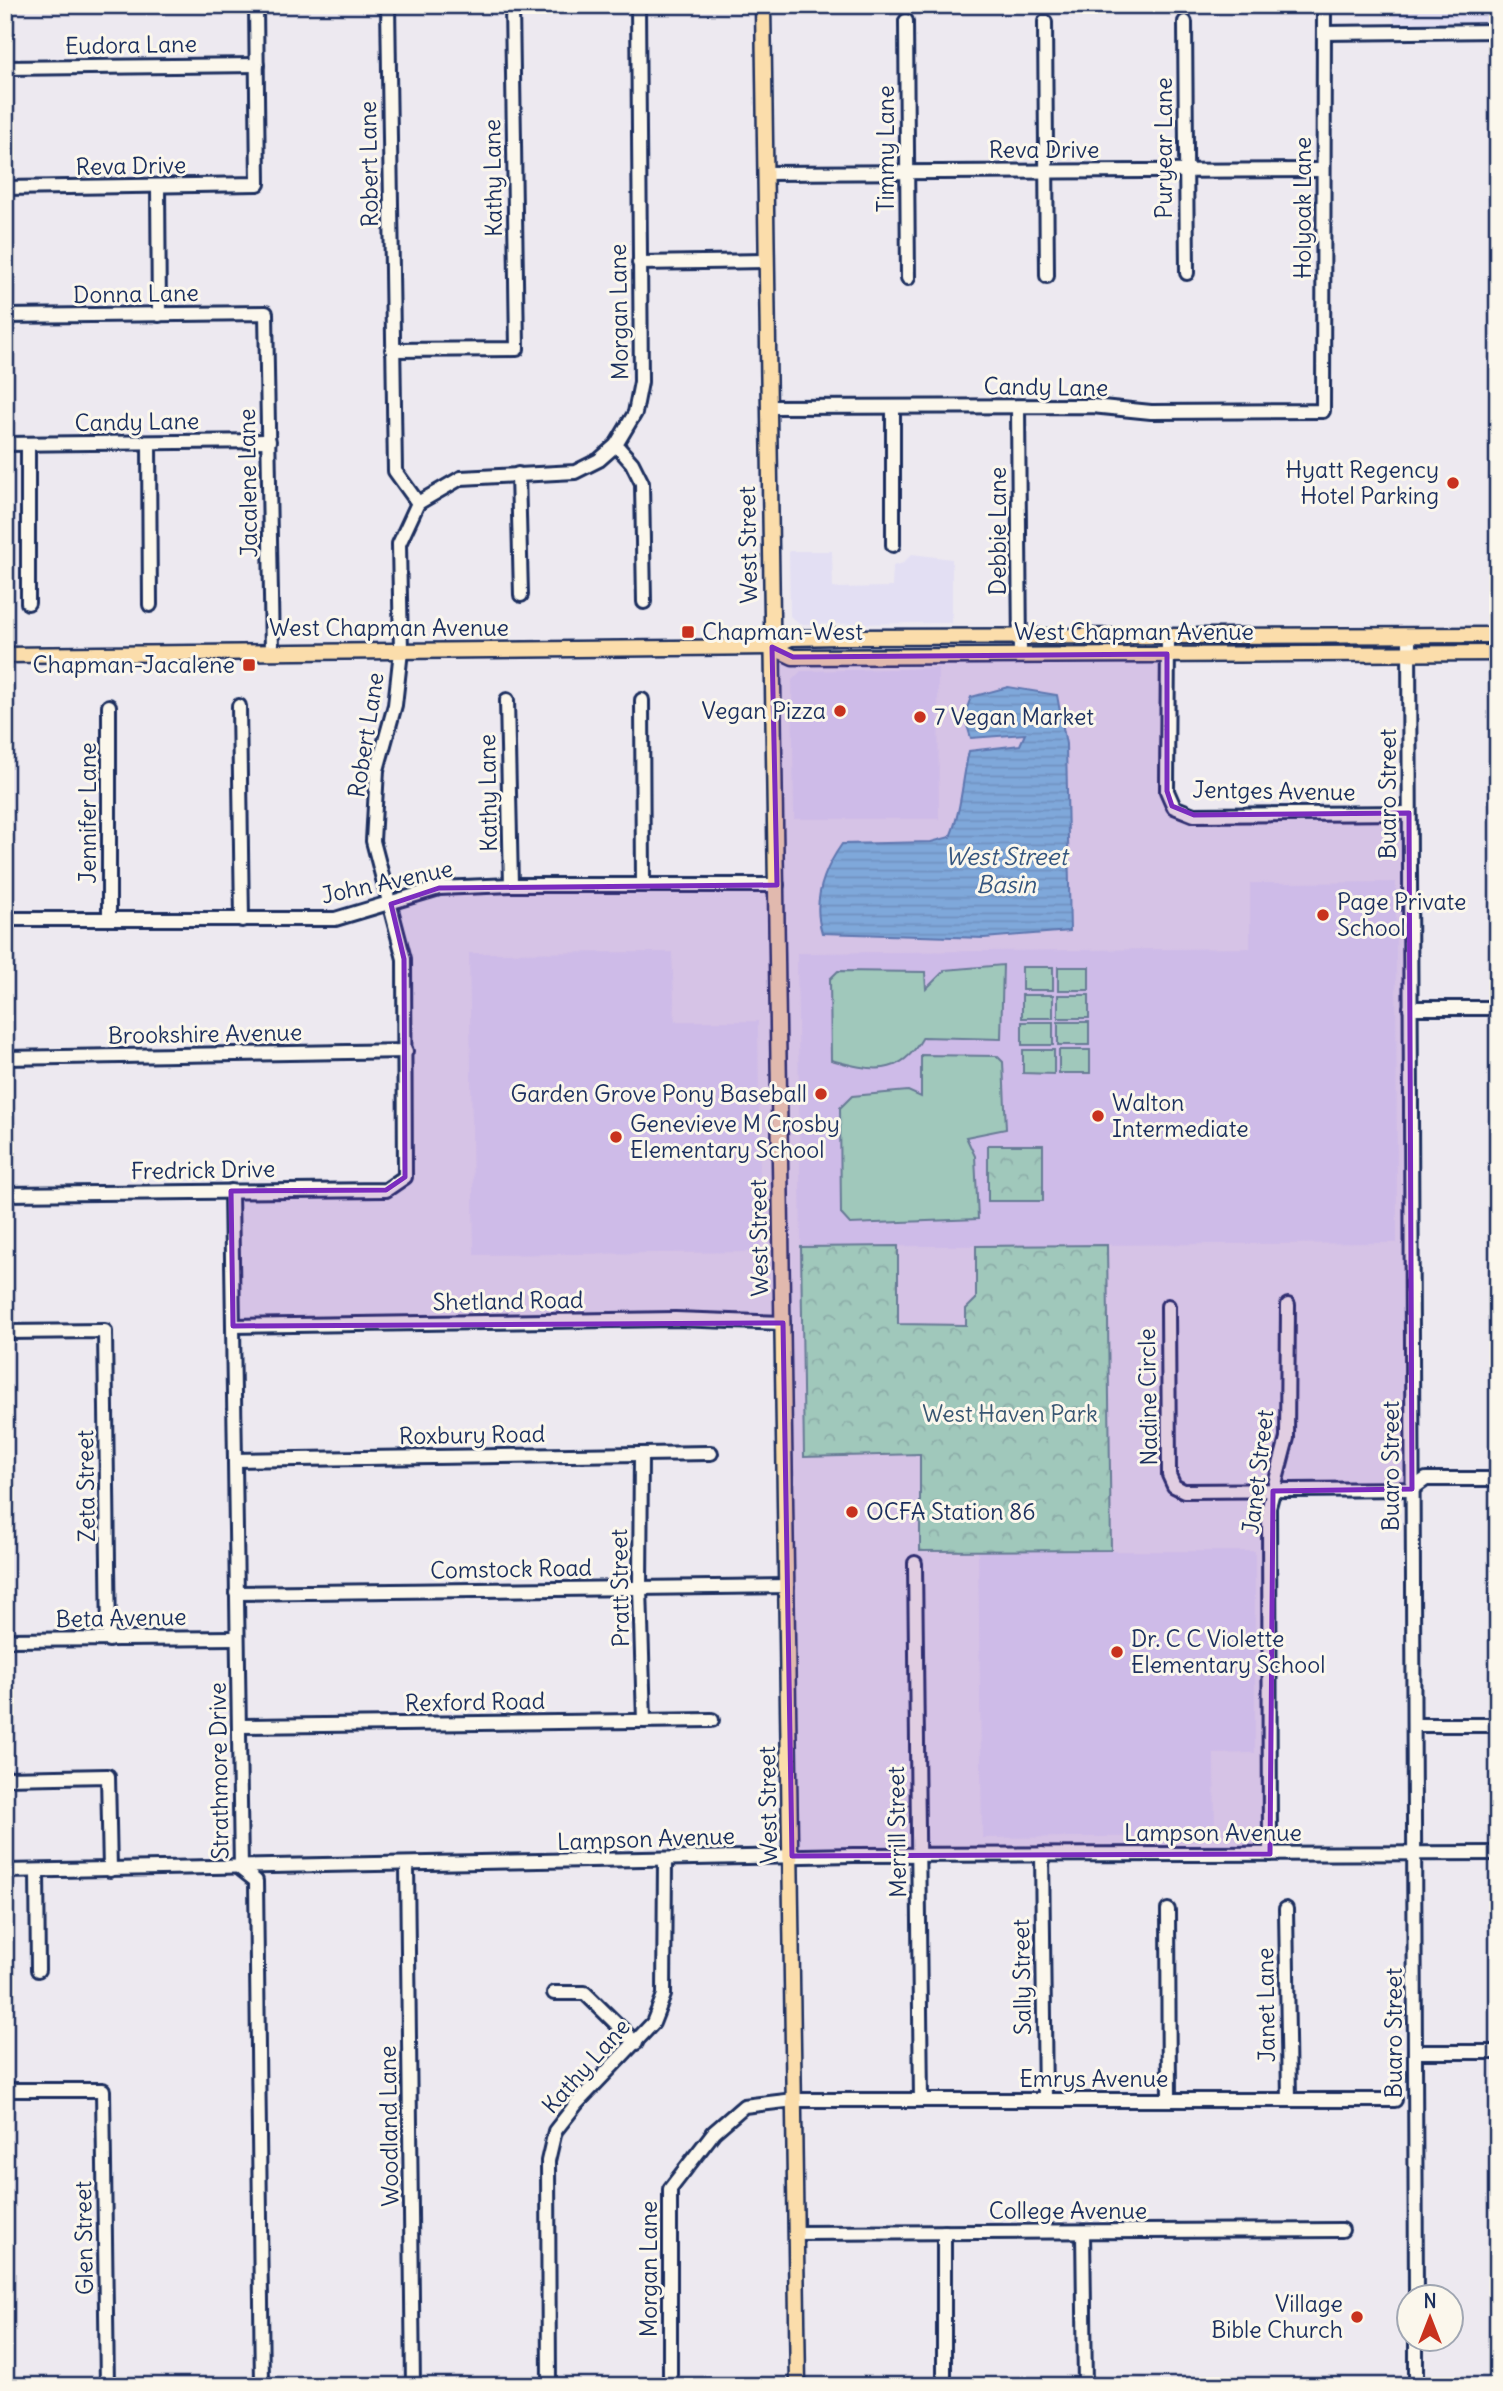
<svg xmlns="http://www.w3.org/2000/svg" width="1503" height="2391" font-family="Delius,sans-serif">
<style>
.built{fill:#e3dff3}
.park{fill:url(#park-crowns);stroke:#628f8c;stroke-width:2}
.pitch{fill:#a9efbb;stroke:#628f8c;stroke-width:2}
.water{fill:url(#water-rules);stroke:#588aad;stroke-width:2}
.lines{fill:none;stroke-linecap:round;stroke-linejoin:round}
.minor-casing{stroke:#1b2f5e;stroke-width:18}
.major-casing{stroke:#1b2f5e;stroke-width:19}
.minor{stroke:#fbf7ec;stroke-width:12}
.major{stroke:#fbddab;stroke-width:14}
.marked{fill:#7b2cbf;fill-opacity:0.2;stroke:#7b2cbf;stroke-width:5;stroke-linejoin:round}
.poi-dot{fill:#c8321e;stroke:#fbf7ec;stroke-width:2.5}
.labels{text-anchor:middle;stroke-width:6;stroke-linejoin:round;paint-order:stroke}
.street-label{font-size:23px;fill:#1b2f5e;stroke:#fbf7ec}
.poi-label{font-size:23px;fill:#1b2f5e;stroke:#fbf7ec;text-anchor:start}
.park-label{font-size:23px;fill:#375571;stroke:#fbf7ec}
.water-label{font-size:24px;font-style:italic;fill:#34557f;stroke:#fbf7ec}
</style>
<defs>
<pattern id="park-crowns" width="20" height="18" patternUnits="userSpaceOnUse" patternTransform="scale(1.75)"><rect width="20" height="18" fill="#a9efbb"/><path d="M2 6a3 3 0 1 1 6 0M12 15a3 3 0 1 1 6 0" fill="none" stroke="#91cda3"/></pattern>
<pattern id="water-rules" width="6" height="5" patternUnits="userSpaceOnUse" patternTransform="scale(1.75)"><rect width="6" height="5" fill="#80c7e1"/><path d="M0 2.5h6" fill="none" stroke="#6eabc3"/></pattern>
</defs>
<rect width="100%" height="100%" fill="#ede9f0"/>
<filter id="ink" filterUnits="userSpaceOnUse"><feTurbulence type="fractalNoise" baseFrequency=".0143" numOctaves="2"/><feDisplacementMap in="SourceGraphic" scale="14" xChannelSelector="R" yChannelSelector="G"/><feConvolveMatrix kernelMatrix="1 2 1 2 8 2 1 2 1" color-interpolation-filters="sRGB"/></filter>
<g filter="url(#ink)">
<g class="built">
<path d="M1393 5H1498V24H1394Z"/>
<path d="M789 551H832L833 588 892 587 893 566 903 563 912 554 952 559V623L799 624 790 616Z"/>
<path d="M938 668 939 819H794L792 680 801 671Z"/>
<path d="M1396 882 1397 1243 801 1247 797 953 1250 948V883Z"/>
<path d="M672 952 675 1021H758L761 1252 474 1255 469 953Z"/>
<path d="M978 1551H1255V1753L1214 1754 1215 1836 982 1838Z"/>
</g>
<g class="park">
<rect x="988" y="1145" width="55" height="56"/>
<path d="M1107 1245 1111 1550 920 1551V1454L804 1457 801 1247 898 1246V1324L966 1325V1309L976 1299V1246Z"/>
</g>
<g class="pitch">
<path d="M1003 965 1001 1039 923 1037C900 1078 872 1071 831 1060L830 979 838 971 925 972 926 989 945 970Z"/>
<rect x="1022" y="967" width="31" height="23"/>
<rect x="1058" y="967" width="31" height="23"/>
<rect x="1022" y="995" width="31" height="23"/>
<rect x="1058" y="995" width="31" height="23"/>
<rect x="1022" y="1022" width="31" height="23"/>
<rect x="1058" y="1022" width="31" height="23"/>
<path d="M1023 1050H1054V1074L1023 1073Z"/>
<rect x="1059" y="1050" width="31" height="23"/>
<path d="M921 1055 997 1056 1003 1062 1006 1129 966 1137 975 1156 978 1219 850 1224 841 1214 840 1108 852 1096 908 1091 921 1097Z"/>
</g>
<path class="water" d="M1008 687 1057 695 1066 744 1070 931 984 938 822 933C812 901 823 871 842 844L931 842 950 837C962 809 962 780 969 751L1020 745 1025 734 971 738 964 716 971 697Z"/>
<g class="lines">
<g class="minor-casing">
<g id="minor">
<path d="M638 5 641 382 635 413 616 445 632 463 642 483 644 602"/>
<path d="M906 21 908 278"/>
<path d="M1045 22 1047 276"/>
<path d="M1185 22 1187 273"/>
<path d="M1324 33 1498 31"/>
<path d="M5 68 257 65"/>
<path d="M765 173 1323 170"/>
<path d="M158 187 159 315"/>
<path d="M5 188 258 184 256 5"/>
<path d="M639 263 766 261"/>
<path d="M5 316 266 313 272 652"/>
<path d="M392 350 517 349 512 5"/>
<path d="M769 407 1092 406 1151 412 1323 411 1324 5"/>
<path d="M1018 407 1020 655"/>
<path d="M149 443 150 605"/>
<path d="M5 444 269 441"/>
<path d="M28 444V603"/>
<path d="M518 474 521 595"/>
<path d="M418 503 461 478 575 472 599 460 616 445"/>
<path d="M893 545V407"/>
<path d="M1409 635 1416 2296"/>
<path d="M1168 636 1167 791 1174 807 1194 815 1409 813"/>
<path d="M507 700 511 885"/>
<path d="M642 700 643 884"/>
<path d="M239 706 242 920"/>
<path d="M5 919H335L439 888 511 885H777"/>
<path d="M109 919V706"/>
<path d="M1410 1008H1498"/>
<path d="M5 1058 406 1051"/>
<path d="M231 1191 241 1869 256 1881 262 2386"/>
<path d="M5 1194 386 1190 405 1177 404 959 373 841 377 770 395 705 401 651 399 544 418 503 395 471 388 5"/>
<path d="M1168 1306 1169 1475 1174 1486 1184 1491 1412 1489 1426 1479H1498"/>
<path d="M233 1326 675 1319 783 1323"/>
<path d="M5 1332 105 1331 109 1640"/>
<path d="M641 1454 640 1588 644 1721"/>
<path d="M235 1460 711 1453"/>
<path d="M915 1563 921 2100"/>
<path d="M236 1593 787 1586"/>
<path d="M5 1640 236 1638"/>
<path d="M1414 1725H1498"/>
<path d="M239 1726 712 1720"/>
<path d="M5 1778 108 1776 110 1870"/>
<path d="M1042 1854 1045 2100"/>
<path d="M1270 1854 1269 1507 1287 1438 1288 1305"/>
<path d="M407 1865 413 2386"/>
<path d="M5 1871 854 1855 1498 1853"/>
<path d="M37 1871 38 1970"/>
<path d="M1286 1909 1289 2100"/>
<path d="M1168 1910 1169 2100"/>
<path d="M554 1993H585L636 2043"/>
<path d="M1415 2052H1498"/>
<path d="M5 2090H103L107 2386"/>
<path d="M1083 2232 1085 2386"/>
<path d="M796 2233 1342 2230"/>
<path d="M1416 2338V2386"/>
<path d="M549 2386 548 2161 555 2131 577 2103 653 2023 664 1995 665 1860"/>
<path d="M670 2386V2189L714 2132 744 2106 794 2100H1395"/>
<path d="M944 2386V2232"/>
</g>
</g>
<g class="major-casing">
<g id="major">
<path d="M763 5 798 2386"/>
<path d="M772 647 793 657 1498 653"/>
<path d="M5 655 772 647 791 638 838 637 1498 635"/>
</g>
</g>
<use href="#minor" class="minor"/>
<use href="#major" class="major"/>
</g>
</g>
<path class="marked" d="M772 647 793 657 1167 654V791L1172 806 1194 815 1409 813 1412 1489 1273 1491 1270 1854 792 1856 783 1323 233 1326 231 1191 386 1190 405 1177 404 959 391 904 439 888 777 885Z"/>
<g class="poi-dot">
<circle cx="1453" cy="483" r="7"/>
<rect x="681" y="625" width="14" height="14" rx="3.5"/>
<rect x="242" y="658" width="14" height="14" rx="3.5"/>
<circle cx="840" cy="711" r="7"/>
<circle cx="920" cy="717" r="7"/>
<circle cx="1323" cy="915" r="7"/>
<circle cx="821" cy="1094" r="7"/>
<circle cx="1098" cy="1116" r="7"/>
<circle cx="616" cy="1137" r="7"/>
<circle cx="852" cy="1512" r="7"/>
<circle cx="1117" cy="1652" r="7"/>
<circle cx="1357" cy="2317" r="7"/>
</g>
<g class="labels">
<g class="street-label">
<text transform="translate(131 45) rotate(-1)" y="8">Eudora Lane</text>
<text transform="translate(1164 148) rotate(-90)" y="8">Puryear Lane</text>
<text transform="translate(886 149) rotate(-90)" y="8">Timmy Lane</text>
<text x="1044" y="158">Reva Drive</text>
<text transform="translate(369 164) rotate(-91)" y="8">Robert Lane</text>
<text transform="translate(131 166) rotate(-1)" y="8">Reva Drive</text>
<text transform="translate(493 178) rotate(-91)" y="8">Kathy Lane</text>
<text transform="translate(1303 208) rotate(-90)" y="8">Holyoak Lane</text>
<text transform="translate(136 294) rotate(-1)" y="8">Donna Lane</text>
<text transform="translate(619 312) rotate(-91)" y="8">Morgan Lane</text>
<text transform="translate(1046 387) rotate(1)" y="8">Candy Lane</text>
<text transform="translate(137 422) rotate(-1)" y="8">Candy Lane</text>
<text transform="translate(248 483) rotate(-91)" y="8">Jacalene Lane</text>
<text transform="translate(998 531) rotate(-90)" y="8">Debbie Lane</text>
<text transform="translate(748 545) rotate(-91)" y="8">West Street</text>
<text x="389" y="636">West Chapman Avenue</text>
<text x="1134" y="640">West Chapman Avenue</text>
<text transform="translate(366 735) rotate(-81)" y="8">Robert Lane</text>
<text transform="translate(1274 791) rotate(1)" y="8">Jentges Avenue</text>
<text transform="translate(488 793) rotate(-91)" y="8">Kathy Lane</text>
<text transform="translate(1388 794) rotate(-90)" y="8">Buaro Street</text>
<text transform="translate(88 813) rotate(-90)" y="8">Jennifer Lane</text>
<text transform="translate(387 882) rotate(-12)" y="8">John Avenue</text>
<text transform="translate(205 1034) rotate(-1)" y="8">Brookshire Avenue</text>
<text transform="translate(203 1170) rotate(-1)" y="8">Fredrick Drive</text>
<text transform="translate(759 1238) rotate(-91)" y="8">West Street</text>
<text transform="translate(508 1301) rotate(-1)" y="8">Shetland Road</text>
<text transform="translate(1148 1397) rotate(-91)" y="8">Nadine Circle</text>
<text transform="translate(472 1435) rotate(-1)" y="8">Roxbury Road</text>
<text transform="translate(1391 1466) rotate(-90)" y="8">Buaro Street</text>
<text transform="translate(1258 1472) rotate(-83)" y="8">Janet Street</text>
<text transform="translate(86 1486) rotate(-91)" y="8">Zeta Street</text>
<text transform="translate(511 1569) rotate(-1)" y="8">Comstock Road</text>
<text transform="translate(620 1588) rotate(-91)" y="8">Pratt Street</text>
<text transform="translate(121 1618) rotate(-1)" y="8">Beta Avenue</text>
<text transform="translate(475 1702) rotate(-1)" y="8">Rexford Road</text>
<text transform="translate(219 1771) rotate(-91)" y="8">Strathmore Drive</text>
<text transform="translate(768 1805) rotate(-91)" y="8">West Street</text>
<text transform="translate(897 1832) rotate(-91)" y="8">Merrill Street</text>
<text x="1213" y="1841">Lampson Avenue</text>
<text transform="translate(646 1839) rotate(-2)" y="8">Lampson Avenue</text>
<text transform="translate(1022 1977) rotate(-91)" y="8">Sally Street</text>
<text transform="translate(1266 2005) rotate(-91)" y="8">Janet Lane</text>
<text transform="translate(1394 2033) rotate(-90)" y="8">Buaro Street</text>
<text transform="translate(586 2066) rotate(-48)" y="8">Kathy Lane</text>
<text x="1094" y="2087">Emrys Avenue</text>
<text transform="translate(389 2126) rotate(-91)" y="8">Woodland Lane</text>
<text x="1068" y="2219">College Avenue</text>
<text transform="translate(84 2238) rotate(-91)" y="8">Glen Street</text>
<text transform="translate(649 2269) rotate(-90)" y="8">Morgan Lane</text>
</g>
<g class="poi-label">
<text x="1439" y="478" text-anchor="end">Hyatt Regency<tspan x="1439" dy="26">Hotel Parking</tspan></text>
<text x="702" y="640">Chapman-West</text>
<text x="235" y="673" text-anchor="end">Chapman-Jacalene</text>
<text x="826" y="719" text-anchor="end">Vegan Pizza</text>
<text x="934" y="725">7 Vegan Market</text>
<text x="1337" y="910">Page Private<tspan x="1337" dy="26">School</tspan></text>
<text x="807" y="1102" text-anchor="end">Garden Grove Pony Baseball</text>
<text x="1112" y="1111">Walton<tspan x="1112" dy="26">Intermediate</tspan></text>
<text x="630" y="1132">Genevieve M Crosby<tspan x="630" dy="26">Elementary School</tspan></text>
<text x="866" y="1520">OCFA Station 86</text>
<text x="1131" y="1647">Dr. C C Violette<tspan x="1131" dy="26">Elementary School</tspan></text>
<text x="1343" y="2312" text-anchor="end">Village<tspan x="1343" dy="26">Bible Church</tspan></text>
</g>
<g class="park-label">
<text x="1010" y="1422">West Haven Park</text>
</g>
<g class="water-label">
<text x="1006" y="865">West Street<tspan x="1006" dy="28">Basin</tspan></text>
</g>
</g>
<rect width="1503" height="2391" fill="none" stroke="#fbf7ec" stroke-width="28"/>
<rect x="14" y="14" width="1475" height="2363" fill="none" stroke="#1b2f5e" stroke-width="2.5" filter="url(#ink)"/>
<g transform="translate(1430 2318)"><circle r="33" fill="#fbf7ec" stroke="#a1a7b3" stroke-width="2"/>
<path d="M0-5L12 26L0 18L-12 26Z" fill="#c8321e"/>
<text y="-10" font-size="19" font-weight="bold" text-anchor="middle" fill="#1b2f5e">N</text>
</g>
</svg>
